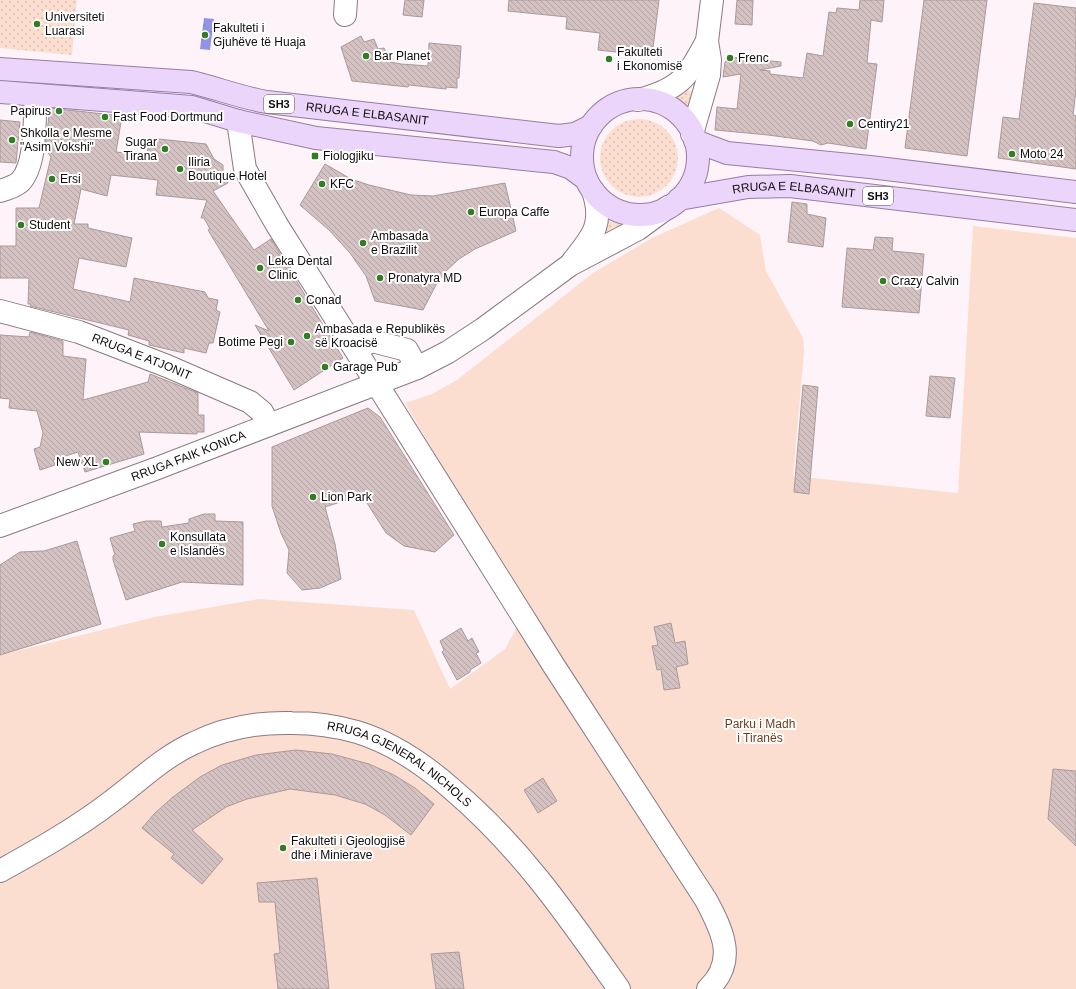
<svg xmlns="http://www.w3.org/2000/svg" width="1076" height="989" font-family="Helvetica,sans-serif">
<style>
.grass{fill:url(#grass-dots)}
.green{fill:#fcded0}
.water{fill:url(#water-ripples)}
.building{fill:url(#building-back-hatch);stroke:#ab9999}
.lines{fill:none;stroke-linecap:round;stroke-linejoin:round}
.minor-casing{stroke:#897a82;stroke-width:24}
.major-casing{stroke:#977ca5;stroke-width:24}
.minor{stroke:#fff;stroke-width:22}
.major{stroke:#ecd5fa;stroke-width:22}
.poi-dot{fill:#327d24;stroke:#fff;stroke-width:1.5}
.labels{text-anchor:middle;stroke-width:4;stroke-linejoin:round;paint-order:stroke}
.shield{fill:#fff;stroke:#585456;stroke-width:1}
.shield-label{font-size:11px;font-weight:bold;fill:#100b0e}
.poi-label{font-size:12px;fill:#100b0e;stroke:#fff;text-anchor:start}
.street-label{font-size:12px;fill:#100b0e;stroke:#fff}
.park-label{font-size:12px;fill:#733b1d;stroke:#fff}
</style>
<defs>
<pattern id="grass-dots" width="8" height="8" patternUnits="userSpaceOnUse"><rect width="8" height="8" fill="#fcded0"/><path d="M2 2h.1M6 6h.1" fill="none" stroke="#d7bdb1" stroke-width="1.8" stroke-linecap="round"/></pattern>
<pattern id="water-ripples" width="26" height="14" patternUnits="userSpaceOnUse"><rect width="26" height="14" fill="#9293e5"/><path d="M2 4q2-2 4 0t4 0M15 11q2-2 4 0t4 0" fill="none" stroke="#7676b8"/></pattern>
<pattern id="building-back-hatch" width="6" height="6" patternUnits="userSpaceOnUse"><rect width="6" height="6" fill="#d4c1c1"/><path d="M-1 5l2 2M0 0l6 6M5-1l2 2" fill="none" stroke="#b5a4a5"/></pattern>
</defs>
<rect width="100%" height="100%" fill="#fef3f9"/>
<g class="grass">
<path d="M0 0H77L72 55 0 48Z"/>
<path d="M682 86 696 95 690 110 671 95Z"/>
<circle cx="639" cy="158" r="39"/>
<path d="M604 217 611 222 632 227 609 237 602 232Z"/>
</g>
<path class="green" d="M719 208 760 235 766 271 803 338 804 352 793 476 958 493 973 226 1076 238V989H0V655L155 617 259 599 414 610 450 689 505 649 519 623 530 615 405 403 432 394 457 380 593 273 652 238Z"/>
<path class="water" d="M204 18 214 19 210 50 200 49Z"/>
<g class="building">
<path d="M405 0H424L422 17 403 15Z"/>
<path d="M509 0H659L652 56 598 50 600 33 566 29 567 17 508 11Z"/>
<path d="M737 0H753L752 25 735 24Z"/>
<path d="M860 0H884L882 22 871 20 867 63 877 64 866 149 828 143 821 145 813 141 768 135 715 130 717 107 737 109 741 74 723 77 725 62 730 57 781 62V66L760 70 770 71V74L803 78 807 53 823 56 829 12 836 13 837 8 859 10Z"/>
<path d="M924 0H987L967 156 905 148Z"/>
<path d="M1034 3 1076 8V90L1073 115 1076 116V169L998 158 1003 117 1019 119Z"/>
<path d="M361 36 364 42 374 39 378 49 384 48 390 62 401 64 428 66 429 43 461 46 459 78H457V88L446 87V89L409 85 408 87 352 81 341 47Z"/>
<path d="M50 108 122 116 116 152 147 156 149 138 206 144 214 159 223 165V175L228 183 213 191 254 250 271 239 343 358 294 390 255 325 269 331 208 230 210 229 204 218H201L207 200 156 195 158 180 111 175 107 196 81 189 74 224H88V228L132 238 126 267 79 258 73 289 130 302 134 278 205 292 208 298 218 300 216 310 220 312 213 343H209L206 353 184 348V353L149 345V341L128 335 129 330 30 306 31 304H28L29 278H0V246H16V208H39L51 157 45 148Z"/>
<path d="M0 120 20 122 16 163 0 162Z"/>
<path d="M325 164 351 179 369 185 411 195 433 196 505 183 516 231 475 249 459 259 445 272 437 283 423 310 375 301 366 276 350 253 329 230 300 205Z"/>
<path d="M792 202 807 204V214L826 218 823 247 788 242Z"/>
<path d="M875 237 893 238 892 251 924 254 919 313 842 307 847 248 873 250Z"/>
<path d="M30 332 63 341V356L86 359 83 400 148 382 150 374 198 393V415H204V432H197V434L139 432 144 454 85 472 78 452 53 460 55 465 40 470 34 449 40 447 43 433 37 411 9 408 10 399 0 398V335L29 337Z"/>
<path d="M930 376 955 378 950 418 926 416Z"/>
<path d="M803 385 818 387 809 494 794 492Z"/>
<path d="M368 408 380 417 454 535 435 552 404 546 386 533 362 495 325 507 335 544 341 579 320 588 302 590 287 573 289 550 281 533 272 506V447Z"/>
<path d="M204 514H215V521L243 522V585L182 582 126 600 113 560V556L115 555 110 538 135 531 133 524 146 521H161L162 527 189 523V519Z"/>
<path d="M77 541 101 624 0 655V565L20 552 44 551Z"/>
<path d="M671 623 675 643 685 641 688 664 676 667 680 688 664 690 661 669 657 670 652 646 658 645 654 627Z"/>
<path d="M461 628 468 641 472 638 479 652 476 653 481 663 470 670V672L457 680 442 652 444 650 440 641Z"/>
<path d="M296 750 332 754 369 764 394 775 415 788 434 804 411 835 385 815 365 804 335 795 290 789 247 799 226 807 192 830 223 859 202 884 171 858 174 854 142 828 155 813 173 797 200 777 222 765 256 755Z"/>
<path d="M1053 769 1076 771V846L1048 819Z"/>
<path d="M543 778 557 801 538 813 524 790Z"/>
<path d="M317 878 329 989H278L274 954 280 953 275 902H259L257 883Z"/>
<path d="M459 952 464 989H436L431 954Z"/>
</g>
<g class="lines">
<g class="minor-casing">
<g id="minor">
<path d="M345 15 346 0"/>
<path d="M638 100C680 89 687 78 707 41"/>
<path d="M238 121 245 169 277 225 554 666 706 900C722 930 738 961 708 989"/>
<path d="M692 134 709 75 710 60 707 41 712 0"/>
<path d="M0 191C7 189 14 187 20 182 37 165 34 118 36 95"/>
<path d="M573 261C593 236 604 224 593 191"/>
<path id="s1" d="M0 311 79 332 167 366 250 402 262 412 269 425"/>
<path d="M356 349 372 341 407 350 417 368"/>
<path id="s2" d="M0 526 155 469 417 368 448 352 483 329 570 265 638 229 668 207"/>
<path id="s3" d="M0 871C38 850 77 828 112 801 139 781 163 757 194 743 225 728 258 722 292 723 314 723 336 726 357 732 393 743 425 765 453 790 522 849 567 915 619 989"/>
</g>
</g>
<g class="major-casing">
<g id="major">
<path id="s4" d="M0 69 191 82C217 88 242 98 267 102L559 136 575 134 591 126"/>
<path d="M0 92 192 107 238 121 316 138 554 162 571 168 586 179"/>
<circle cx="640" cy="157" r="58"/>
<path d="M695 141 727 153 870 167 1076 192"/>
<path id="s5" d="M679 199 748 187 790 186 1076 220"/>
</g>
</g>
<use href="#minor" class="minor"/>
<use href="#major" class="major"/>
</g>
<g class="poi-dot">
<circle cx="37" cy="24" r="4"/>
<circle cx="205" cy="35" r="4"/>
<circle cx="366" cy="56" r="4"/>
<circle cx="730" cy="58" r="4"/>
<circle cx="609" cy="59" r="4"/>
<circle cx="59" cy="111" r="4"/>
<circle cx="105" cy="117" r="4"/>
<circle cx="850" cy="124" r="4"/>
<circle cx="12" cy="140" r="4"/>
<circle cx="165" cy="149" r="4"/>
<circle cx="1012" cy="154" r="4"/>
<rect x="311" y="152" width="8" height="8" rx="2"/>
<circle cx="180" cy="169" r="4"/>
<circle cx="52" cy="179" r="4"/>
<circle cx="322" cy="184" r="4"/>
<circle cx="471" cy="212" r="4"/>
<circle cx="21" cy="225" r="4"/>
<circle cx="363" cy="243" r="4"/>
<circle cx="260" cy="268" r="4"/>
<circle cx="380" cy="278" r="4"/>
<circle cx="883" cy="281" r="4"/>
<circle cx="298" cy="300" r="4"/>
<circle cx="307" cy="336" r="4"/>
<circle cx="291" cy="342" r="4"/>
<circle cx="325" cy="367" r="4"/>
<circle cx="106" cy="462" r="4"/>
<circle cx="313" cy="497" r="4"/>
<circle cx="162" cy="544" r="4"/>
<circle cx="283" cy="848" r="4"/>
</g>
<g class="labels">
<g class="shield">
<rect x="264" y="95" width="30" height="18" rx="3"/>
<rect x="863" y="187" width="30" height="18" rx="3"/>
</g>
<g class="shield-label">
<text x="279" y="108">SH3</text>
<text x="878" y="200">SH3</text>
</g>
<g class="poi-label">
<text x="45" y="21">Universiteti<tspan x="45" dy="14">Luarasi</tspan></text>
<text x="213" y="32">Fakulteti i<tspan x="213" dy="14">Gjuhëve të Huaja</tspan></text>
<text x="617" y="56">Fakulteti<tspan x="617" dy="14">i Ekonomisë</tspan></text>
<text x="374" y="60">Bar Planet</text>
<text x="738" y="62">Frenc</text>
<text x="51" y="115" text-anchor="end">Papirus</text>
<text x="113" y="121">Fast Food Dortmund</text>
<text x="858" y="128">Centiry21</text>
<text x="20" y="137">Shkolla e Mesme<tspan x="20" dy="14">"Asim Vokshi"</tspan></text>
<text x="157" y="146" text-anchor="end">Sugar<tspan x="157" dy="14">Tirana</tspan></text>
<text x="1020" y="158">Moto 24</text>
<text x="323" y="160">Fiologjiku</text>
<text x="188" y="166">Iliria<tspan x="188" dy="14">Boutique Hotel</tspan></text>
<text x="60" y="183">Ersi</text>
<text x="330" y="188">KFC</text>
<text x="479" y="216">Europa Caffe</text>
<text x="29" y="229">Student</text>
<text x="371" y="240">Ambasada<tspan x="371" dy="14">e Brazilit</tspan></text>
<text x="268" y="265">Leka Dental<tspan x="268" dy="14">Clinic</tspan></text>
<text x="388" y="282">Pronatyra MD</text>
<text x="891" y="285">Crazy Calvin</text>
<text x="306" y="304">Conad</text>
<text x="315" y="333">Ambasada e Republikës<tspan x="315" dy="14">së Kroacisë</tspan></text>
<text x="283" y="346" text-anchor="end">Botime Pegi</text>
<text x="333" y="371">Garage Pub</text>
<text x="98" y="466" text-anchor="end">New XL</text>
<text x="321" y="501">Lion Park</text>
<text x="170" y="541">Konsullata<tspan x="170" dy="14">e Islandës</tspan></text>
<text x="291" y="845">Fakulteti i Gjeologjisë<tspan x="291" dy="14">dhe i Minierave</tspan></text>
</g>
<g class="street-label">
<text dy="4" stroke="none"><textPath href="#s4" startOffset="371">RRUGA E ELBASANIT</textPath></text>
<text dy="4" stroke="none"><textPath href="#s5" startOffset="116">RRUGA E ELBASANIT</textPath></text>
<text dy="4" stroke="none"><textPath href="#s1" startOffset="149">RRUGA E ATJONIT</textPath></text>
<text dy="4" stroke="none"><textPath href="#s2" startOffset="201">RRUGA FAIK KONICA</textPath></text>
<text dy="4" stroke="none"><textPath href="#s3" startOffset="452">RRUGA GJENERAL NICHOLS</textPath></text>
</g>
<g class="park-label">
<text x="760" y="728">Parku i Madh<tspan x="760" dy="14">i Tiranës</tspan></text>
</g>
</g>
</svg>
